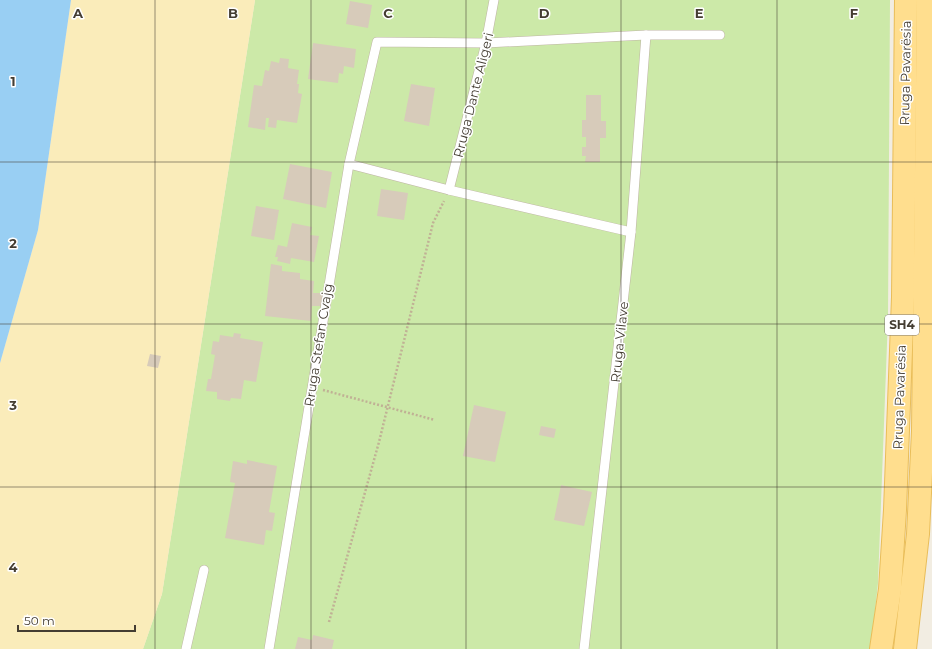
<svg xmlns="http://www.w3.org/2000/svg" width="932" height="649" font-family="Montserrat,sans-serif">
<style>
.green{fill:#cce9a8}
.sand{fill:#faecba}
.water{fill:#99cff3}
.building{fill:#d7cbba}
.lines{fill:none;stroke-linecap:round;stroke-linejoin:round}
.lane-casing{stroke:#beb5a4;stroke-width:10}
.primary-casing{stroke:#e9bd59;stroke-width:24}
.path{stroke:#c0b195;stroke-width:2.5;stroke-dasharray:2 2;stroke-linecap:butt}
.lane{stroke:#fff;stroke-width:9}
.primary{stroke:#ffde8e;stroke-width:22}
.grid{fill:none;stroke:#443d32;stroke-width:1;stroke-opacity:0.55}
.labels{text-anchor:middle;stroke-width:3;stroke-linejoin:round;paint-order:stroke}
.shield{fill:#fff;stroke:#7c7770;stroke-width:1}
.shield-label{font-size:12px;font-weight:bold;fill:#443d32}
.street-label{font-size:13px;fill:#443d32;stroke:#fff}
.grid-label{font-size:13px;text-anchor:middle;font-weight:bold;fill:#443d32;stroke:#fff;stroke-width:3;stroke-linejoin:round;paint-order:stroke}
</style>
<rect width="100%" height="100%" fill="#f2ede2"/>
<path class="green" d="M255 0H890L888 317 878 583 871 649H143L162 594Z"/>
<path class="sand" d="M71 0H255L162 594 143 649H0V363L38 230Z"/>
<path class="water" d="M0 0H71L38 230 0 363Z"/>
<g class="building">
<path d="M350 1 372 5 368 28 346 24Z"/>
<path d="M313 43 356 49 354 68 344 66 343 74 339 73 338 83 308 79Z"/>
<path d="M280 58 289 59 288 68 299 70 297 84H299L298 93 302 94 297 123 277 120 276 128 268 127 269 118H266L265 130 248 127 254 85 262 86 265 70 269 71 271 61 279 63Z"/>
<path d="M411 84 435 88 429 126 404 121Z"/>
<path d="M586 95H601V121H606V138H600V162H585L586 156H582V147H586V137H582V120H586Z"/>
<path d="M290 164 332 172 326 208 283 199Z"/>
<path d="M381 189 408 193 404 220 377 216Z"/>
<path d="M256 206 279 210 274 240 251 236Z"/>
<path d="M292 223 312 227 310 235 319 236 314 262 291 258 290 264 277 261 278 257H275L278 245 287 247Z"/>
<path d="M271 264 282 266V271L300 273V279L314 281 313 293H323L321 306H312L311 321 265 316Z"/>
<path d="M234 333 241 334 240 338 263 342 256 382 244 380 241 399 231 398 230 401 217 399V392L206 391 208 379H211L215 355 211 354 213 341 219 342 220 335 233 337Z"/>
<path d="M150 354 161 356 158 368 147 366Z"/>
<path d="M474 405 506 412 495 462 463 456Z"/>
<path d="M541 426 556 429 554 438 539 435Z"/>
<path d="M247 460 277 466 269 512 275 513 272 531 266 530 264 545 225 538 235 483 230 482 233 461 247 464Z"/>
<path d="M561 485 592 492 584 526 554 520Z"/>
<path d="M313 635 334 640 332 649H295L298 637 312 640Z"/>
</g>
<g class="lines">
<g class="lane-casing">
<g id="lane">
<path d="M349 164 449 190 631 232"/>
<path d="M449 190 486 43 494 0"/>
<path d="M186 649 204 570"/>
<path d="M269 649 349 164 377 42 486 43 646 35H720"/>
<path d="M584 649 631 232 646 35"/>
</g>
</g>
<g class="primary-casing">
<g id="primary">
<path d="M881 649 890 589 895 510 903 297 906 0"/>
<path d="M905 649 918 534 923 431 928 0"/>
</g>
</g>
<g class="path">
<path d="M323 390 435 420"/>
<path d="M329 622 379 442 433 223 444 201"/>
</g>
<use href="#lane" class="lane"/>
<use href="#primary" class="primary"/>
</g>
<path class="grid" d="M155 0V649M311 0V649M466 0V649M621 0V649M777 0V649M0 162H932M0 324H932M0 487H932"/>
<g class="labels">
<rect class="shield" x="885" y="315" width="34" height="20" rx="3"/>
<g class="shield-label">
<text x="902" y="329">SH4</text>
</g>
<g class="street-label">
<text transform="translate(905 73) rotate(-89)" y="5">Rruga Pavarësia</text>
<text transform="translate(473 95) rotate(-76)" y="5">Rruga Dante Aligeri</text>
<text transform="translate(619 342) rotate(-84)" y="5">Rruga Vilave</text>
<text transform="translate(318 345) rotate(-81)" y="5">Rruga Stefan Cvajg</text>
<text transform="translate(899 397) rotate(-88)" y="5">Rruga Pavarësia</text>
</g>
</g>
<g class="grid-label">
<text x="78" y="18">A</text>
<text x="233" y="18">B</text>
<text x="388" y="18">C</text>
<text x="544" y="18">D</text>
<text x="699" y="18">E</text>
<text x="854" y="18">F</text>
<text x="13" y="86">1</text>
<text x="13" y="248">2</text>
<text x="13" y="410">3</text>
<text x="13" y="572">4</text>
</g>
<path d="M18 625v6h117v-6" fill="none" stroke="#443d32" stroke-width="2"/>
<text x="24" y="625" font-size="12" fill="#443d32" stroke="#ffffff" stroke-width="3" paint-order="stroke">50 m</text>
</svg>
